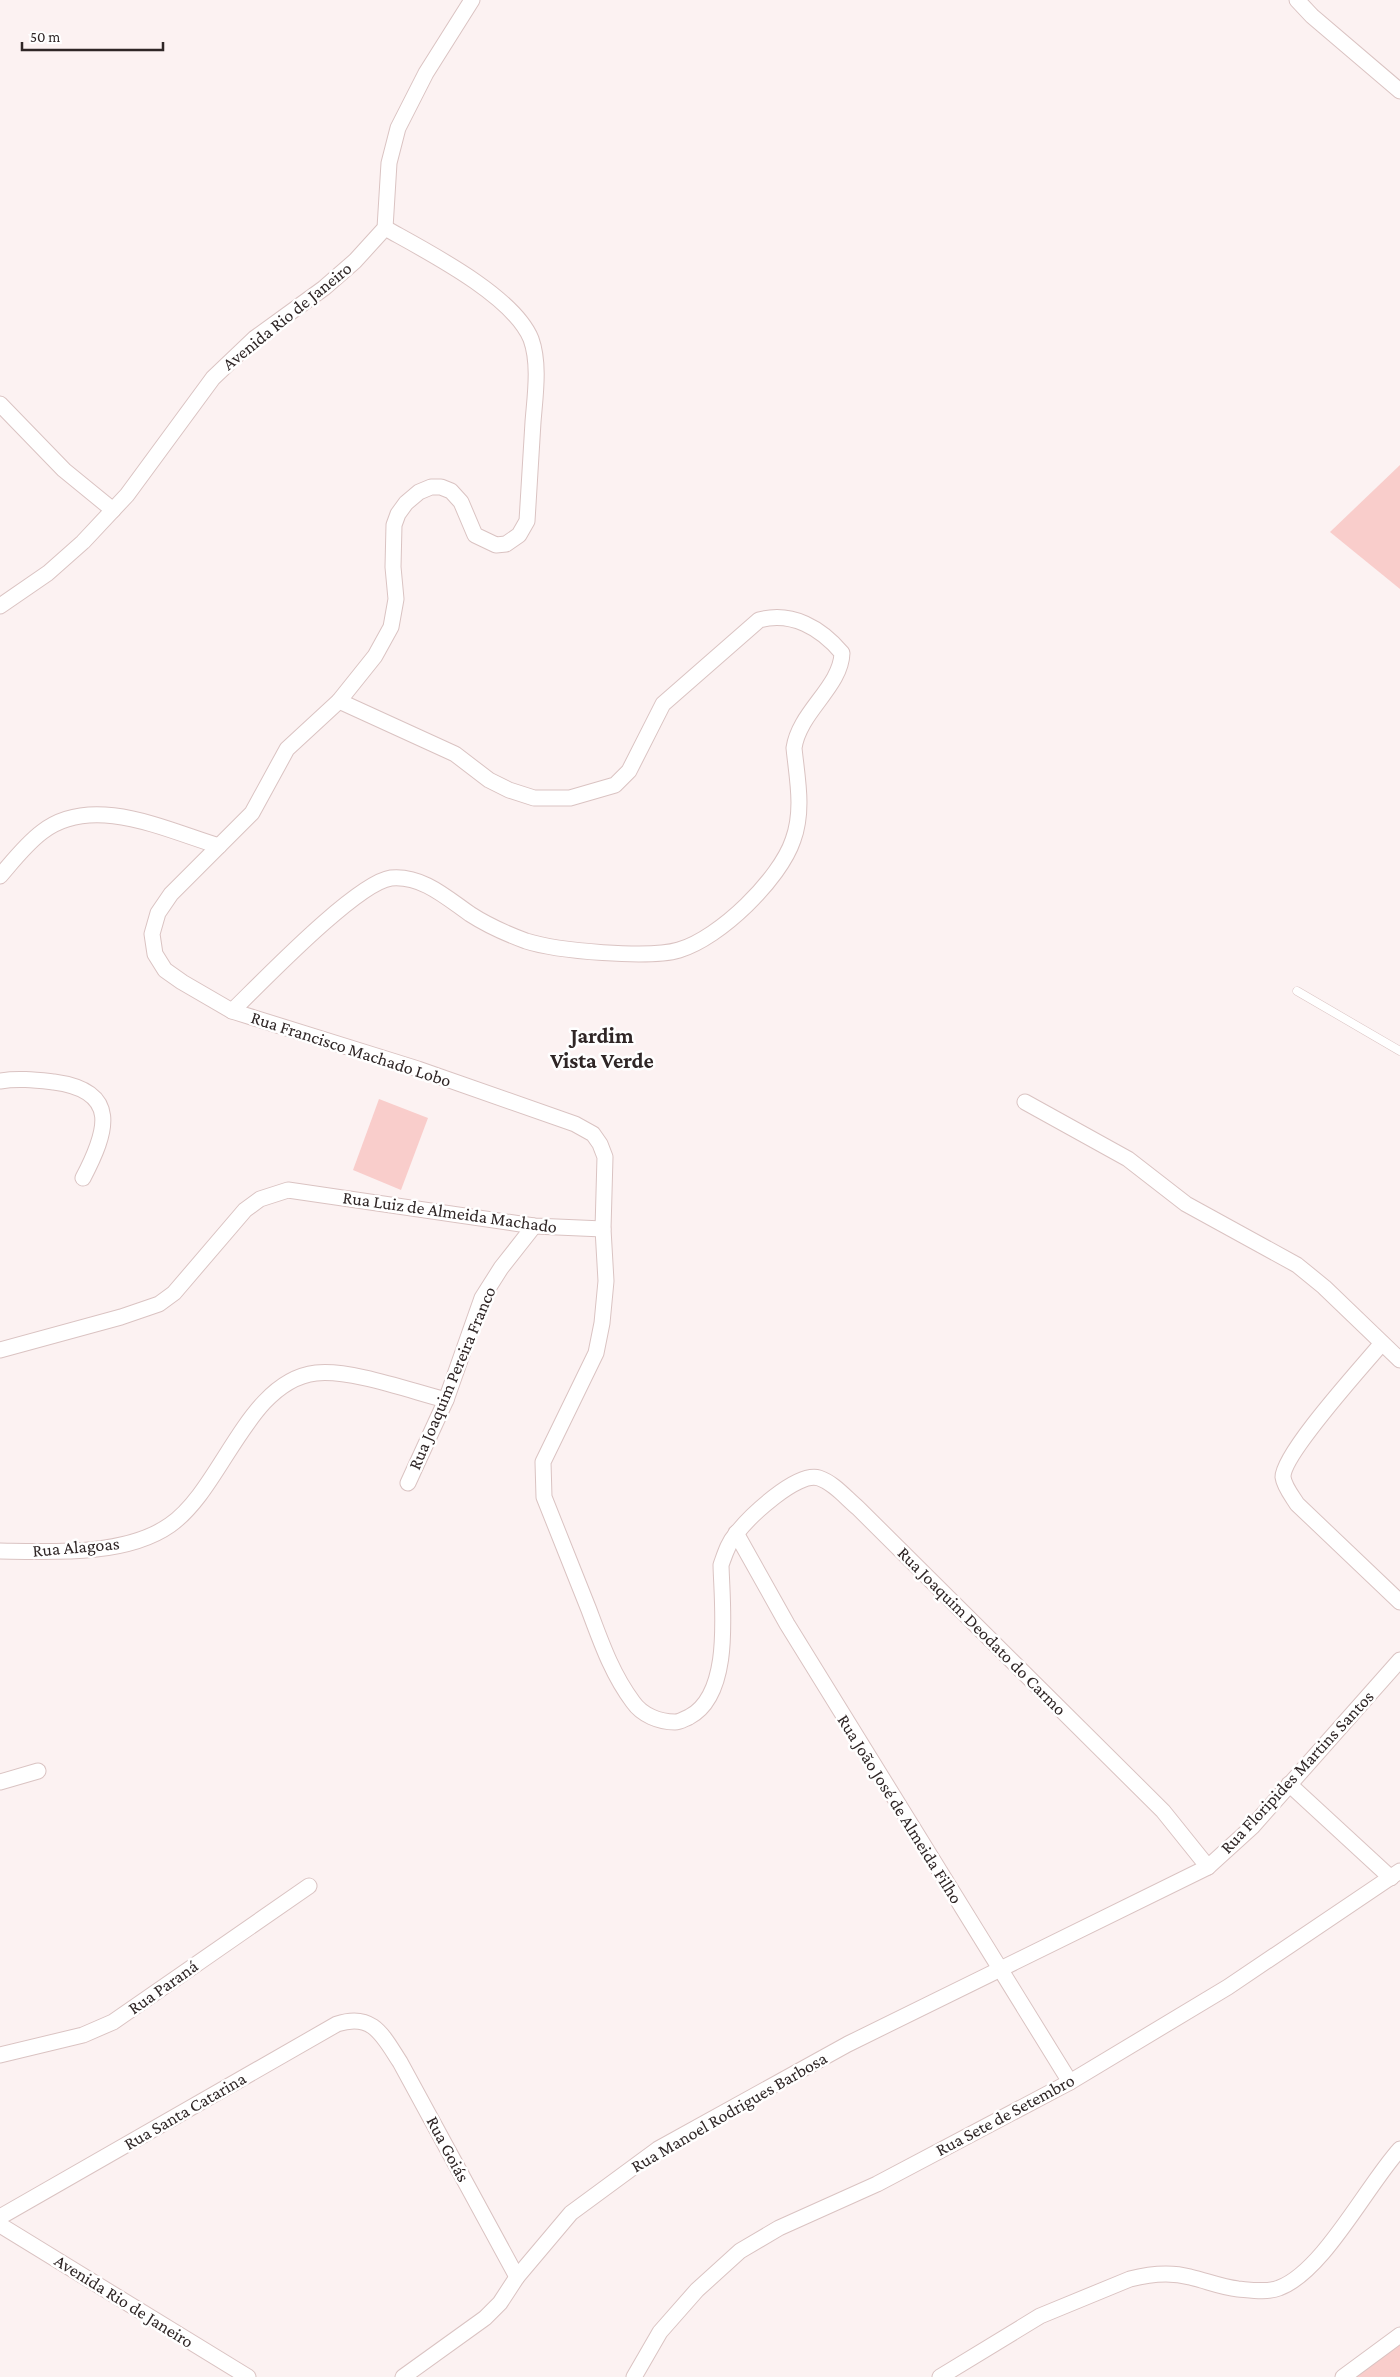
<svg xmlns="http://www.w3.org/2000/svg" width="1400" height="2377" font-family="'Crimson Pro',serif">
<style>
.green{fill:#f9cdcb}
.lines{fill:none;stroke-linecap:round;stroke-linejoin:round}
.lane-casing{stroke:#dac3c2;stroke-width:9}
.street-casing{stroke:#dac3c2;stroke-width:17}
.lane{stroke:#fff;stroke-width:8}
.street{stroke:#fff;stroke-width:15}
.labels{text-anchor:middle;stroke-width:5;stroke-linejoin:round;paint-order:stroke}
.street-label{font-size:18px;fill:#2f2626;stroke:#fff}
.district-label{font-size:22px;font-weight:bold;fill:#2f2626;stroke:#fff}
</style>
<rect width="100%" height="100%" fill="#fcf2f2"/>
<g class="green">
<path d="M1400 465V589L1330 532Z"/>
<path d="M379 1099 428 1118 401 1190 353 1170Z"/>
<path d="M1400 2335V2377H1336Z"/>
</g>
<g class="lines">
<g class="lane-casing">
<path id="lane" d="M1297 991 1400 1051"/>
</g>
<g class="street-casing">
<g id="street">
<path d="M1297 0 1312 16 1400 91"/>
<path d="M385 228C426 251 513 295 531 339 540 364 535 396 533 422 531 455 529 488 527 521L519 535 506 544 496 545 475 535 461 502 451 491 441 487H431L419 492 406 503 398 514 394 525 393 567 396 599 391 627 375 656 339 701 287 749 252 813 171 894 158 913 152 934 155 954 165 970 182 982 232 1011 418 1069 575 1124 593 1134 600 1144 605 1157 603 1229 606 1281 602 1323 596 1353 543 1462 544 1497C559 1535 574 1572 589 1610 601 1642 612 1674 633 1702 642 1715 659 1722 675 1722 680 1722 684 1719 689 1717 733 1694 722 1607 721 1565 725 1554 728 1543 736 1534 749 1517 797 1471 819 1478 834 1483 846 1498 858 1508L1163 1811 1208 1867"/>
<path d="M0 404 64 470 113 510"/>
<path d="M0 606 48 573 83 542 127 495 213 378 255 338 324 288 355 261 385 228 389 163 398 128 426 73 472 0"/>
<path d="M0 876C13 861 26 844 42 832 92 793 166 830 219 846"/>
<path d="M232 1011C261 983 356 883 391 878 422 875 447 898 470 914 487 925 507 934 526 941 557 951 649 959 679 950 720 938 780 879 793 840 804 810 797 778 794 748 799 712 841 687 842 653 821 628 792 611 759 620L663 704 629 771 615 785 570 798H534L509 790 489 780 455 754 339 701"/>
<path d="M0 1081C18 1078 35 1080 54 1082 121 1091 107 1132 83 1178"/>
<path d="M1025 1102 1128 1159 1186 1204 1297 1265 1324 1287 1400 1360"/>
<path d="M1382 1343C1364 1365 1283 1453 1283 1477 1284 1486 1292 1496 1297 1504L1400 1602"/>
<path d="M0 1350 121 1317 159 1304 174 1293 245 1210 260 1199 288 1190 534 1226 603 1229"/>
<path d="M408 1483 446 1400 482 1298 501 1268 534 1226"/>
<path d="M736 1533 787 1624 1070 2082"/>
<path d="M0 1551C52 1552 126 1556 170 1525 223 1488 247 1381 316 1373 350 1369 411 1391 446 1400"/>
<path d="M0 1782 38 1771"/>
<path d="M1289 1784 1391 1878"/>
<path d="M0 2055 83 2035 113 2022 309 1886"/>
<path d="M0 2217 337 2024C373 2012 383 2036 400 2062L517 2277"/>
<path d="M0 2225 248 2377"/>
<path d="M403 2377 485 2318 500 2303 517 2277 571 2213 658 2149 848 2044 1208 1867 1252 1827 1400 1660"/>
<path d="M634 2377 660 2332 697 2290 740 2251 779 2228 877 2184 1070 2082 1228 1987 1400 1871"/>
<path d="M940 2377 1040 2316 1130 2279C1149 2274 1172 2272 1190 2277 1207 2281 1221 2287 1238 2289 1250 2290 1267 2293 1279 2288 1323 2272 1367 2185 1400 2149"/>
<path d="M1343 2377 1400 2335"/>
</g>
</g>
<use href="#lane" class="lane"/>
<use href="#street" class="street"/>
</g>
<g class="labels">
<g class="street-label">
<text transform="translate(287 316) rotate(-39)" y="6">Avenida Rio de Janeiro</text>
<text transform="translate(351 1049) rotate(18)" y="6">Rua Francisco Machado Lobo</text>
<text transform="translate(450 1212) rotate(8)" y="6">Rua Luiz de Almeida Machado</text>
<text transform="translate(452 1378) rotate(-67)" y="6">Rua Joaquim Pereira Franco</text>
<text transform="translate(76 1547) rotate(-5)" y="6">Rua Alagoas</text>
<text transform="translate(982 1631) rotate(45)" y="6">Rua Joaquim Deodato do Carmo</text>
<text transform="translate(1297 1772) rotate(-47)" y="6">Rua Floripides Martins Santos</text>
<text transform="translate(900 1809) rotate(58)" y="6">Rua João José de Almeida Filho</text>
<text transform="translate(163 1987) rotate(-35)" y="6">Rua Paraná</text>
<text transform="translate(185 2111) rotate(-30)" y="6">Rua Santa Catarina</text>
<text transform="translate(729 2112) rotate(-30)" y="6">Rua Manoel Rodrigues Barbosa</text>
<text transform="translate(1005 2115) rotate(-28)" y="6">Rua Sete de Setembro</text>
<text transform="translate(448 2149) rotate(62)" y="6">Rua Goiás</text>
<text transform="translate(124 2301) rotate(32)" y="6">Avenida Rio de Janeiro</text>
</g>
<g class="district-label">
<text x="602" y="1043">Jardim<tspan x="602" dy="25">Vista Verde</tspan></text>
</g>
</g>
<path d="M22 42v8h141v-8" fill="none" stroke="#2f2626" stroke-width="2.5"/>
<text x="30" y="42" font-size="15" fill="#2f2626" stroke="#ffffff" stroke-width="4" paint-order="stroke">50 m</text>
</svg>
